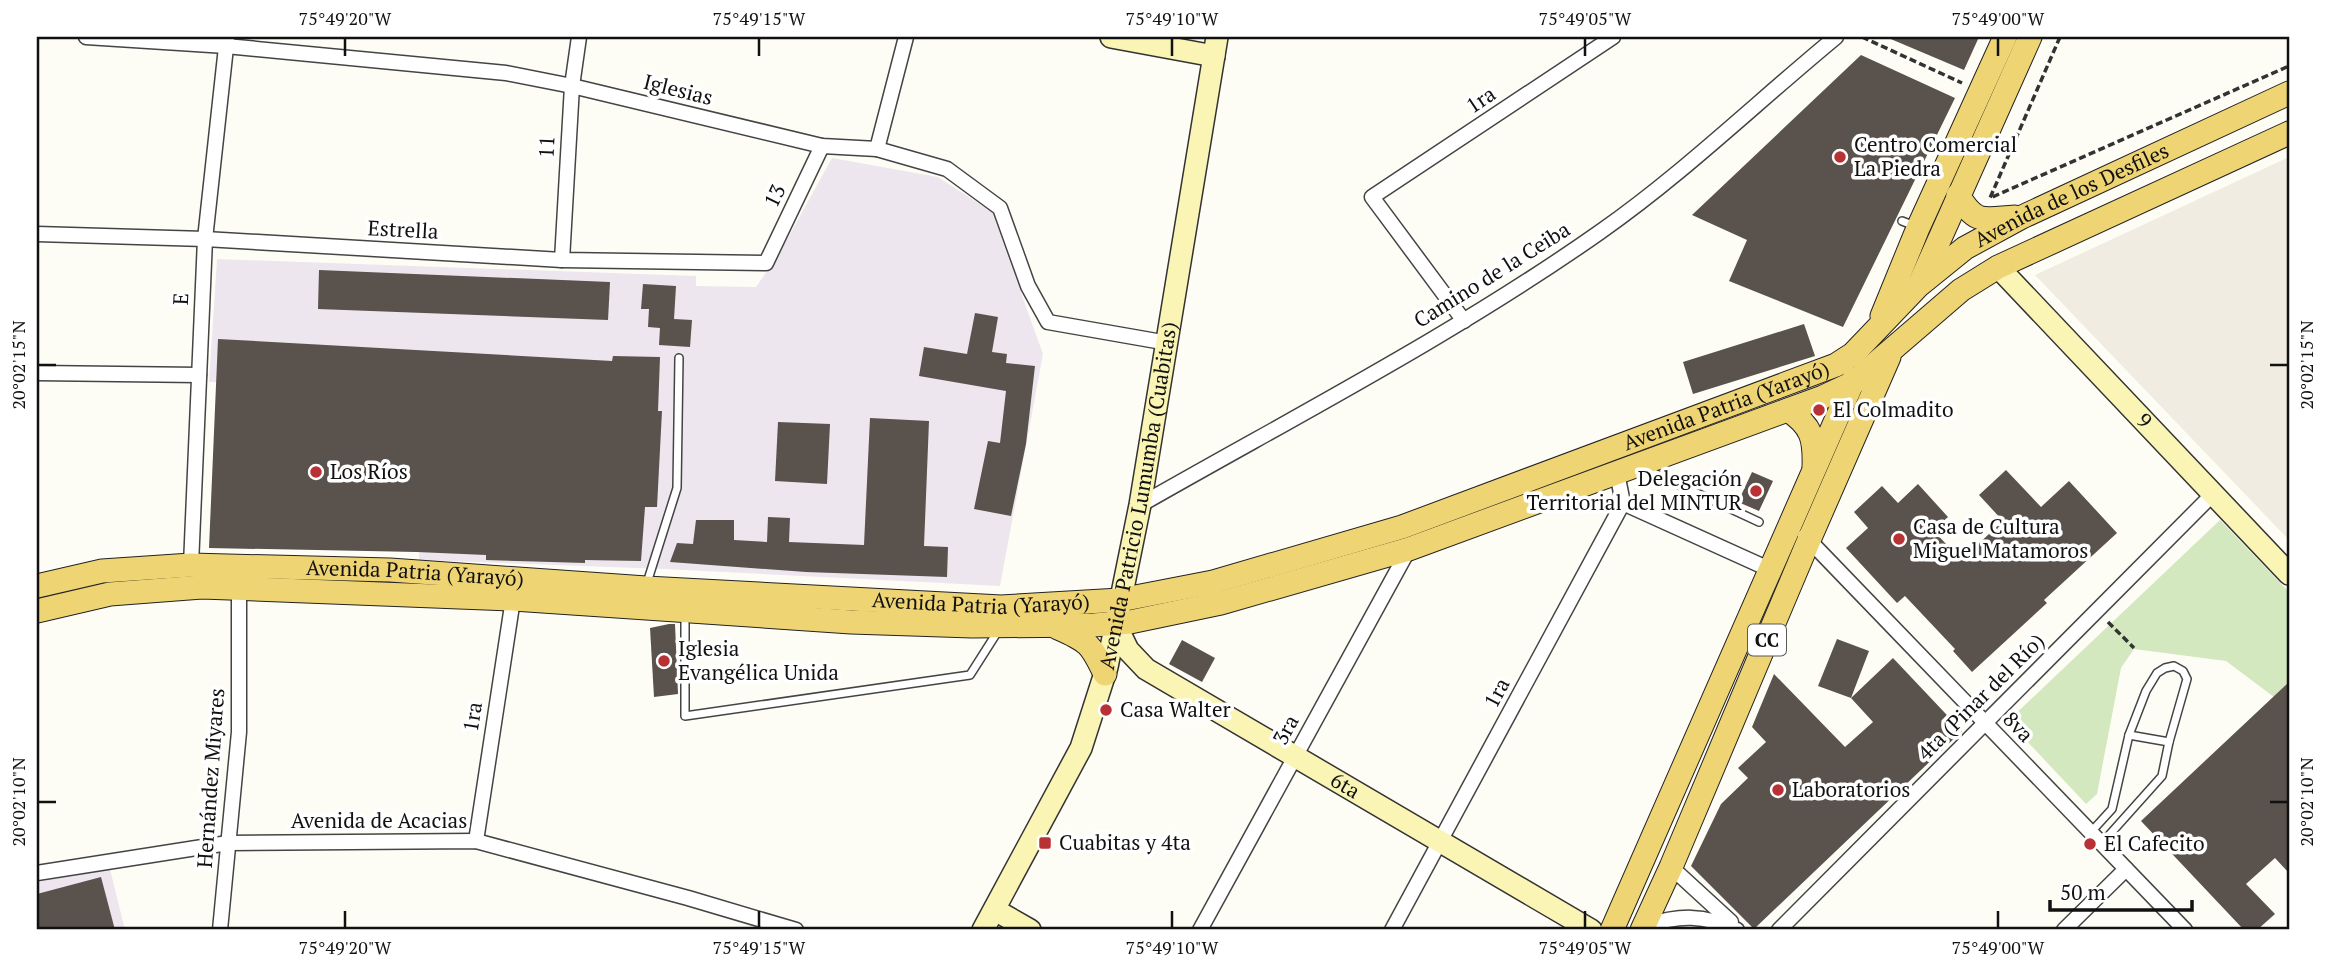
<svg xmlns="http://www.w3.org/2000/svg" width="2326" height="967" font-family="'PT Serif',serif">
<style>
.industrial{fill:#ede6ee}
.green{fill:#d3e8bf}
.plaza{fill:#f0ece2}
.building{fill:#59524d}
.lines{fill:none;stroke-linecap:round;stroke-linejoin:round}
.lane-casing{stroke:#444;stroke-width:10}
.street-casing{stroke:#444;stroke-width:17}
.secondary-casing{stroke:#333;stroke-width:24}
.primary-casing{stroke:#222;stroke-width:25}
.path{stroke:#333;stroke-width:3.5;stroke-dasharray:7 3.5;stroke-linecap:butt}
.lane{stroke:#fff;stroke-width:7}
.street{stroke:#fff;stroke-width:14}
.secondary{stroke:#faf4b5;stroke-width:21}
.primary{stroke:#efd474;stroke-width:23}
.ticks{fill:none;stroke:#111;stroke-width:2.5}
.poi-dot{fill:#b83134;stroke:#fff;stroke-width:2.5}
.labels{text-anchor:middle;stroke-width:7;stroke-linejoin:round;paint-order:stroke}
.shield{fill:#fff;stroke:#585858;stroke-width:2}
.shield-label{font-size:19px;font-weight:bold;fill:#111}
.street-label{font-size:21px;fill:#111;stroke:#fff}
.poi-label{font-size:21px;fill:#111;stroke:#fff;text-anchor:start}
.neatline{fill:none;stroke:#111;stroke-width:2.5}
.ticks-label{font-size:18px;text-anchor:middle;fill:#111}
</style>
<rect width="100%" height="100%" fill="#fefdf5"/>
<g class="industrial">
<path d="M832 158 938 177 992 212 1043 354 1000 586 664 569 419 560 426 396 209 382 217 259 696 276V286L756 287 779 254Z"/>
<path d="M110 869 125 930H37V882Z"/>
</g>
<path class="green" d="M2220 520 2289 592V682L2274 697 2226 661 2134 649 2121 668 2097 794 2086 804 2008 721Z"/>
<path class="plaza" d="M2289 157V540L2035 275Z"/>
<g class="building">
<path d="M1886 37H1979L1964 70Z"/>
<path d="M1861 55 1955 98 1843 327 1729 281 1747 240 1692 215Z"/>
<path d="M319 270 610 282 608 320 318 309Z"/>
<path d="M643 284 676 286 674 319 692 320 690 347 659 345 660 328 648 327 649 309H641Z"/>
<path d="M975 313 998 317 992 352 1007 354 1006 363 1035 366 1026 444 1011 516 974 509 988 441 1000 443 1006 391 919 376 924 347 967 354Z"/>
<path d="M1804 324 1815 356 1693 394 1683 362Z"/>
<path d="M218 339 612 361 613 356 660 357 658 411H662L657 507H645L641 561 585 560V563L486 560V555L417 552 209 548Z"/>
<path d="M870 418 929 421 924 546 948 547 947 577 806 572 670 562 677 543 693 544 696 520H734V540L767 542 768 517 790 518 789 542 864 545Z"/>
<path d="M778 422 830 424 827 484 775 481Z"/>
<path d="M2006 470 2041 507 2069 481 2117 533 2044 600 2047 603 1972 672 1953 651 1955 649 1905 596 1897 603 1846 548 1868 528 1854 512 1882 486 1898 503 1918 484 1948 517 1933 530 1961 560 2003 521 1979 495Z"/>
<path d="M1752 472 1773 481 1759 511 1738 502Z"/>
<path d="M669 624H675L678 694 654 697 650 628Z"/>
<path d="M1837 639 1869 651 1851 698 1818 686Z"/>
<path d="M1182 640 1215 658 1202 682 1169 664Z"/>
<path d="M1893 658 1962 731 1754 929 1691 866 1721 804 1748 778 1738 768 1766 742 1752 727 1774 674 1845 747 1873 722 1851 698Z"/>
<path d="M2289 682V873L2275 858 2246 884 2275 914 2257 930H2244L2141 821Z"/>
<path d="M101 877 115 930H37V894Z"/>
</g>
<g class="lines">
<g class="lane-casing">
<g id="lane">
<path d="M1902 221 1915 226"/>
<path d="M1645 469 1759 522"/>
<path d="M646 586 677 488 679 358"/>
<path d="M685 613V716L970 675 998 631"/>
<path d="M2129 735 2169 742"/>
<path d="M2091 832 2112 809 2129 735 2146 691 2157 673 2165 668 2174 666 2183 671 2187 679 2169 742 2162 776 2102 843"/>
</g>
</g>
<g class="street-casing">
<g id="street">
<path d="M86 37 226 46 506 73 572 86 822 146 877 149 947 169 1000 208 1028 286 1048 322 1168 343"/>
<path d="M877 149 906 37"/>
<path d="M37 234 205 239 562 260 766 263 822 146"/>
<path d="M562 260 572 86 579 37"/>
<path d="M1464 321 1372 197 1613 37"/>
<path d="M37 373 199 375"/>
<path d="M1623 503 1771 570"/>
<path d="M1140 505C1294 417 1455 334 1600 232 1683 174 1757 102 1836 37"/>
<path d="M1805 536 2185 930"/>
<path d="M191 565 205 239 227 38"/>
<path d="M476 841 513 599"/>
<path d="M1671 867 1731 922"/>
<path d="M37 873 228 843 476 841 688 898 796 930"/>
<path d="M1644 926C1679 915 1704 914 1737 930"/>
<path d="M220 930 239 732V587"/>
<path d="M1200 930 1409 549"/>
<path d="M1392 930 1623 503 1617 473"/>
<path d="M1779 930 2212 495"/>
<path d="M2064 930 2126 869"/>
</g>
</g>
<g class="secondary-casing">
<g id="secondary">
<path d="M1111 37 1214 56"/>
<path id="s1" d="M1998 267 2289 574"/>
<path id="s2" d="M1115 623 1128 650 1146 669 1591 930"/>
<path d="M995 910 1030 930"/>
<path id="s3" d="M983 930 1081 748 1107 667 1140 505 1217 37"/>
</g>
</g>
<g class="primary-casing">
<g id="primary">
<path d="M1958 195C1976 225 1983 219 2015 217"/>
<path d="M1920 283 2030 37"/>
<path d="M1882 316 1918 228 2005 37"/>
<path d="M1788 410C1812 426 1815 439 1814 467"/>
<path id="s4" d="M37 586 102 571 191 565 390 570 646 588 1001 607 1120 600 1213 582 1402 527 1836 365 1853 354 1918 286 1965 248 2022 217 2289 93"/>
<path d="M37 611 110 594 202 587 513 599 851 622 972 626 1094 625 1130 622 1221 603 1409 549 1823 397 1853 383 1961 290 1998 267 2289 133"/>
<path d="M1058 628C1088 641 1091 644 1105 674"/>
<path d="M1612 930 1854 379"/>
<path d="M1642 930 1671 867 1809 540 1889 357"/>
</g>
</g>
<g class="path">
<path d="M1862 37 1962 83"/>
<path d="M2060 37 1990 198 2289 66"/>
<path d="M2108 622 2134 648"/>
</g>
<use href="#lane" class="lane"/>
<use href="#street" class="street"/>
<use href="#secondary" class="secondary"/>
<use href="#primary" class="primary"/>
</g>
<path class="ticks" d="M345 38V56M759 38V56M1172 38V56M1585 38V56M1998 38V56M38 365H56M2270 365H2288M38 802H56M2270 802H2288M345 911V928M759 911V928M1172 911V928M1585 911V928M1998 911V928"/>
<g class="poi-dot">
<circle cx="1840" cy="157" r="7"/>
<circle cx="1819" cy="410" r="7"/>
<circle cx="316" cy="472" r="7"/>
<circle cx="1756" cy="491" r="7"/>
<circle cx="1899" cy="539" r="7"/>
<circle cx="664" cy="661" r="7"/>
<circle cx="1106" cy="710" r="7"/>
<circle cx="1778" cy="790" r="7"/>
<rect x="1038" y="836" width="14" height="14" rx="3.5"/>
<circle cx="2090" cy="844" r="7"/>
</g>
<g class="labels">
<rect class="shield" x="1748" y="624.5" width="38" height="31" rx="5"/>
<g class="shield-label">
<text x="1767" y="647">CC</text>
</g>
<g class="street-label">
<text transform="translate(678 90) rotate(14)" y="7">Iglesias</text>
<text transform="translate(1481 100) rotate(-34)" y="7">1ra</text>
<text transform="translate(547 147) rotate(-87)" y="7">11</text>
<text transform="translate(775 196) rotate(-64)" y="7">13</text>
<text dy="7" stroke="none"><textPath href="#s4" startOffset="2135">Avenida de los Desfiles</textPath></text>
<text transform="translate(403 230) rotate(3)" y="7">Estrella</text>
<text transform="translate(1492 275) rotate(-32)" y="7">Camino de la Ceiba</text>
<text transform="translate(181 299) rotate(-87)" y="7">E</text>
<text dy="7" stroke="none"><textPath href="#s4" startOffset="1724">Avenida Patria (Yarayó)</textPath></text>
<text dy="7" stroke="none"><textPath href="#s1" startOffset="212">9</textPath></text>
<text dy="7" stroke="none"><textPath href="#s3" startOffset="466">Avenida Patricio Lumumba (Cuabitas)</textPath></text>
<text dy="7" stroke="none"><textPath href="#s4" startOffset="380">Avenida Patria (Yarayó)</textPath></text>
<text dy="7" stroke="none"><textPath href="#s4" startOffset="947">Avenida Patria (Yarayó)</textPath></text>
<text transform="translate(1497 693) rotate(-62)" y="7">1ra</text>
<text transform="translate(1981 697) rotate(-45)" y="7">4ta (Pinar del Río)</text>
<text transform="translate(473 717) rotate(-81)" y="7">1ra</text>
<text transform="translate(2018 727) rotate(46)" y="7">8va</text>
<text transform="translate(1286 730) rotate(-61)" y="7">3ra</text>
<text transform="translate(211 778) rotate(-86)" y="7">Hernández Miyares</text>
<text dy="7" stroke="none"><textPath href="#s2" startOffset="287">6ta</textPath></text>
<text x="379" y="828">Avenida de Acacias</text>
</g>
<g class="poi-label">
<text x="1854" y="152">Centro Comercial<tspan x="1854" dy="24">La Piedra</tspan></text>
<text x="1833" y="417">El Colmadito</text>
<text x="330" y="479">Los Ríos</text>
<text x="1742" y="486" text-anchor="end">Delegación<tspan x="1742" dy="24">Territorial del MINTUR</tspan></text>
<text x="1913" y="534">Casa de Cultura<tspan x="1913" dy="24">Miguel Matamoros</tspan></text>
<text x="678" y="656">Iglesia<tspan x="678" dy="24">Evangélica Unida</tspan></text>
<text x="1120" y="717">Casa Walter</text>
<text x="1792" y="797">Laboratorios</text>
<text x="1059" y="850">Cuabitas y 4ta</text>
<text x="2104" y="851">El Cafecito</text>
</g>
</g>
<rect width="2326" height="967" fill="none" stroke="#ffffff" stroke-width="77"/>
<path d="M2050 900v10h142v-10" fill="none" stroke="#111111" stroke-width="3.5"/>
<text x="2060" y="900" font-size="21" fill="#111111" stroke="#ffffff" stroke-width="5" paint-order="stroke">50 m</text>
<rect x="38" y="38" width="2250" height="890" class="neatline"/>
<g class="ticks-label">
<text x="345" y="25">75°49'20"W</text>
<text x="759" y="25">75°49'15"W</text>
<text x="1172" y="25">75°49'10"W</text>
<text x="1585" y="25">75°49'05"W</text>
<text x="1998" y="25">75°49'00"W</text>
<text transform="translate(19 365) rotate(-90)" y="6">20°02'15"N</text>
<text transform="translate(2307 365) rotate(-90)" y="6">20°02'15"N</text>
<text transform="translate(19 802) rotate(-90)" y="6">20°02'10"N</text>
<text transform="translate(2307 802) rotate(-90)" y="6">20°02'10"N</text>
<text x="345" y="954">75°49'20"W</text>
<text x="759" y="954">75°49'15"W</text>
<text x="1172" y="954">75°49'10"W</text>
<text x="1585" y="954">75°49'05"W</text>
<text x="1998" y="954">75°49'00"W</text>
</g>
</svg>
